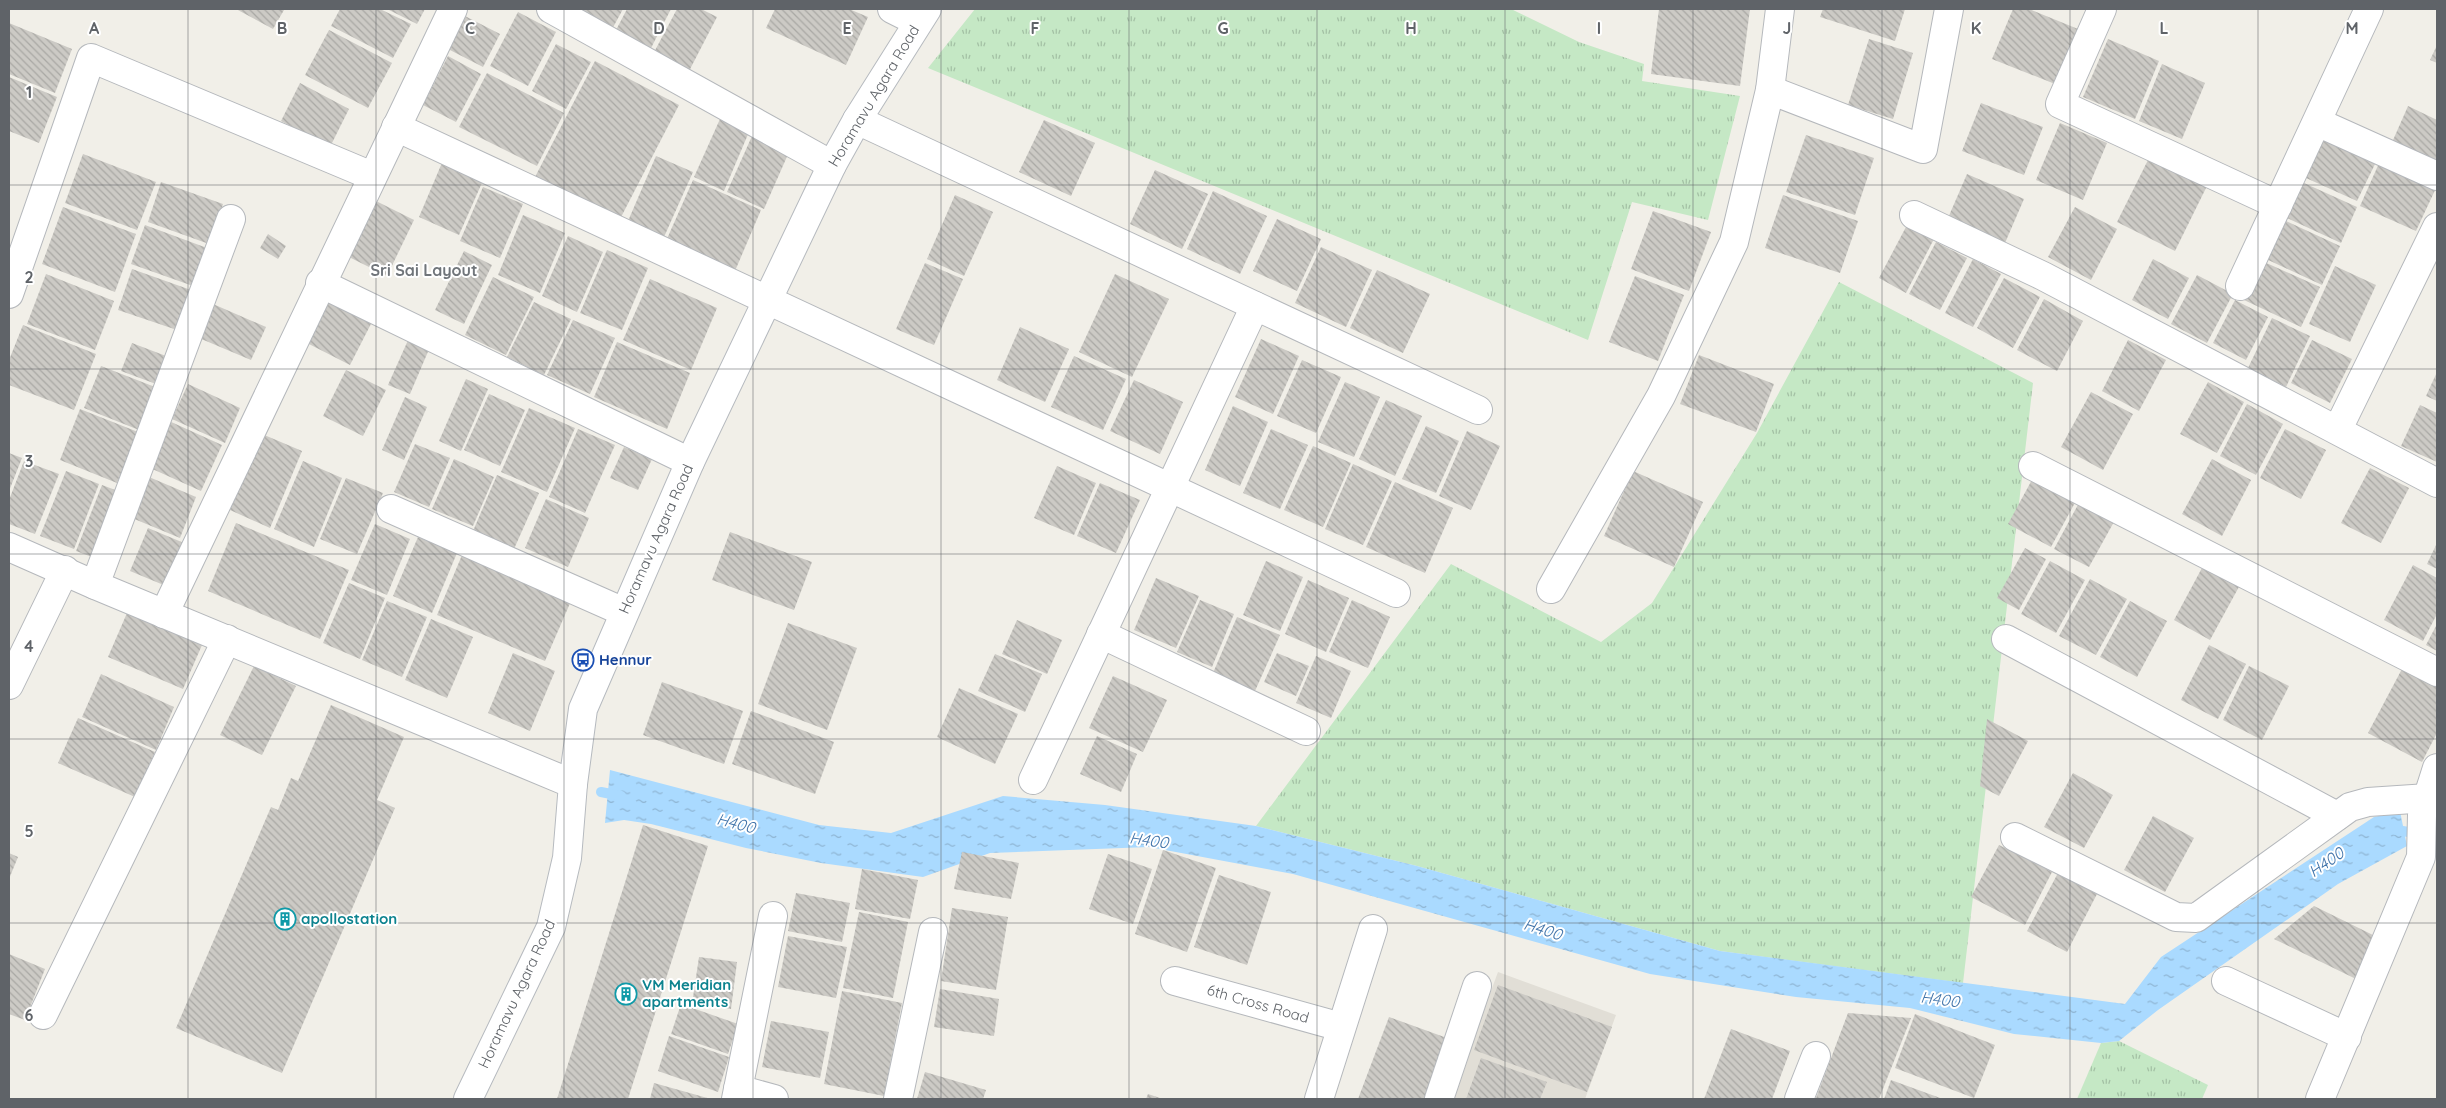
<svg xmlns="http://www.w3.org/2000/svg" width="2446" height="1108" font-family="Quicksand,sans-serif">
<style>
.education{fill:#e1ded6}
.grass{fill:url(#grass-tufts)}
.water{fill:url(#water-ripples)}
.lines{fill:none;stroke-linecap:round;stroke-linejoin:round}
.stream{stroke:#aadaff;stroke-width:10}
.building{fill:url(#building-back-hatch)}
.street-casing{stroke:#b5b8bc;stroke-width:30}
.secondary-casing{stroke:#b6babf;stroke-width:30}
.street{stroke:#fff;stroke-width:28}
.secondary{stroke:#fff;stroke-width:28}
.grid{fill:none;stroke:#5f6368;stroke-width:1;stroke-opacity:0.55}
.labels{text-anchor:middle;stroke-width:4;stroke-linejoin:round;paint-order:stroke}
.street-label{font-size:15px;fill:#5f6368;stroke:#fff}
.transit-label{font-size:15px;font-weight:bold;fill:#164399;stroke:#fff;text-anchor:start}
.culture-label{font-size:15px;font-weight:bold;fill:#0d838f;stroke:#fff;text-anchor:start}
.neighbourhood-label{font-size:16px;font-weight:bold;fill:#70757a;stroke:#fff}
.water-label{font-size:16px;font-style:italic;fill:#4174aa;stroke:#fff}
.grid-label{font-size:16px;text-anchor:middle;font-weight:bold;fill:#5f6368;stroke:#fff;stroke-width:4;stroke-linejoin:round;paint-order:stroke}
</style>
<defs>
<pattern id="grass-tufts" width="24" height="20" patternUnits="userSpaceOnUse" patternTransform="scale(1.25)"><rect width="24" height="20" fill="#c5e8c5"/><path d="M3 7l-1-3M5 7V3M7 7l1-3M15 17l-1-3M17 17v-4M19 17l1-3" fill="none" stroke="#a3c0a4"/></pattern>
<pattern id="water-ripples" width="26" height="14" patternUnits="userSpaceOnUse" patternTransform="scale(1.25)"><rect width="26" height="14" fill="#aadaff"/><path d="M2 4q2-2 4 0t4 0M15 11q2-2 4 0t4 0" fill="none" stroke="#8eb4d2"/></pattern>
<pattern id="building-back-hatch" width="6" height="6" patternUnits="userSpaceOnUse" patternTransform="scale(1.25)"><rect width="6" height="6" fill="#cccac5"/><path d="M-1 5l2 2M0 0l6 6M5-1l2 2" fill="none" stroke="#a9a8a4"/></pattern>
</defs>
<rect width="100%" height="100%" fill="#f1efe8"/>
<path class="education" d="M1498 972 1616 1015 1585 1099H1451Z"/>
<g class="grass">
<path d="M975 9H1511L1579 42 1644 64 1642 81 1740 96 1708 220 1632 202 1588 340 928 68Z"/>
<path d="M1839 282 2033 383 1963 983 1720 951 1417 866 1256 826 1451 564 1601 642 1652 603 1757 433Z"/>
<path d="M2119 1041 2208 1085 2202 1099H2077L2101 1043Z"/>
</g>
<path class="water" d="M610 770 819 825 891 833 1003 796 1105 805 1256 826 1417 866 1720 951 2125 1004 2161 957 2374 817 2400 811 2407 846 2338 884 2158 1010 2119 1041 2101 1043 2014 1034 1910 1008 1796 997 1650 974 1293 874 1149 847 990 853 923 877 821 863 746 848 651 824 624 820 605 823Z"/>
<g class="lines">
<g class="stream">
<path d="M601 792 621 796"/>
<path d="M2391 829 2437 837"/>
</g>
</g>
<g class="building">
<path d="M236 9H282L284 10 273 29Z"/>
<path d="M340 9H380L411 24 393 58 331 26Z"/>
<path d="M387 9H425L417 24Z"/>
<path d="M576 9H623L610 33Z"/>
<path d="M627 9H671L650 50 615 32Z"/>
<path d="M677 9H701L717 17 687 75 652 56Z"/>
<path d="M775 9H849L868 17 846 65 766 28Z"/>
<path d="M1659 9H1750L1740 86 1651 74Z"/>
<path d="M1823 9H1905L1895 41 1820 17Z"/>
<path d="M2013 9H2029L2078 29 2055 84 1992 59Z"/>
<path d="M518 12 556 32 528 86 490 66Z"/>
<path d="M465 16 500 34 483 67 448 49Z"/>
<path d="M9 23 72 49 55 93 9 74Z"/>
<path d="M329 30 392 63 368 108 305 75Z"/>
<path d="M1869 39 1913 53 1893 119 1848 105Z"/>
<path d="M2108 39 2159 61 2135 119 2083 97Z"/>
<path d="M556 44 591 62 566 109 532 91Z"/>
<path d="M2437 45V63L2430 60Z"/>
<path d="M448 56 481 74 456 122 423 105Z"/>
<path d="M595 61 679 105 619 221 535 177Z"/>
<path d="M2162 64 2205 83 2182 139 2139 121Z"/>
<path d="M487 73 564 113 537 166 459 127Z"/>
<path d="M9 77 57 97 39 143 9 131Z"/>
<path d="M300 83 349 109 330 147 281 121Z"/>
<path d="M1981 103 2043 127 2024 175 1962 151Z"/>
<path d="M2408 106 2437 120V168L2390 147Z"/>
<path d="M720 119 749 132 724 191 694 177Z"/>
<path d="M1044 120 1095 143 1071 196 1019 172Z"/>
<path d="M2060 123 2107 143 2083 200 2036 180Z"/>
<path d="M1806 135 1874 158 1855 215 1786 192Z"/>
<path d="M752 136 789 152 764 209 727 192Z"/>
<path d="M2325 136 2377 160 2357 201 2306 178Z"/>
<path d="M83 154 156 182 137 230 65 203Z"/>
<path d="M656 156 693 172 664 237 628 221Z"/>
<path d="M444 158 485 176 459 235 419 217Z"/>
<path d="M2149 158 2207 186 2175 251 2117 222Z"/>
<path d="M2380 161 2437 186 2416 231 2360 206Z"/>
<path d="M1155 170 1208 194 1182 249 1130 224Z"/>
<path d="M1967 174 2024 199 2005 243 1948 218Z"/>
<path d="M693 180 761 210 735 271 666 241Z"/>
<path d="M161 182 223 204 209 244 148 222Z"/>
<path d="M2304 183 2357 207 2341 243 2287 218Z"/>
<path d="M483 187 523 204 500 258 460 241Z"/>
<path d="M1213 191 1267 216 1240 274 1187 249Z"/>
<path d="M955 195 993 212 964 276 927 259Z"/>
<path d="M1783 195 1858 221 1840 273 1765 248Z"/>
<path d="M376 201 414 220 387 276 349 257Z"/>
<path d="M63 207 136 234 115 292 42 264Z"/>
<path d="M2075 207 2117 229 2091 280 2048 257Z"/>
<path d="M1653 211 1711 232 1689 291 1631 269Z"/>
<path d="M523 215 565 233 540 293 498 275Z"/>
<path d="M1277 219 1321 239 1297 291 1253 271Z"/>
<path d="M2284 220 2340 246 2322 285 2266 259Z"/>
<path d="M145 225 207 248 193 286 131 264Z"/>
<path d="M1907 225 1934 239 1906 293 1879 278Z"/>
<path d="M268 234 286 246 278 259 260 248Z"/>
<path d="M568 236 603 252 577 312 542 296Z"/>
<path d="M1936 242 1967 258 1940 310 1909 294Z"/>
<path d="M1321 247 1372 270 1346 327 1295 303Z"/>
<path d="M607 250 648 268 622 330 580 313Z"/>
<path d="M464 251 492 265 464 324 435 310Z"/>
<path d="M1973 259 2001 274 1973 327 1945 313Z"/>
<path d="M2153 259 2189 278 2168 319 2132 300Z"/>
<path d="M2262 261 2320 287 2301 327 2244 300Z"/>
<path d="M925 263 963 279 934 345 896 329Z"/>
<path d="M2335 266 2376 285 2350 342 2309 324Z"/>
<path d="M132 269 191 290 177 330 118 310Z"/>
<path d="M1377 270 1430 294 1403 353 1350 328Z"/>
<path d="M46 274 114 301 95 350 27 324Z"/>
<path d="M1115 274 1169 299 1132 377 1079 352Z"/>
<path d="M2197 275 2233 294 2207 343 2171 324Z"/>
<path d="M1635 276 1684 295 1658 361 1609 342Z"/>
<path d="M493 277 534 297 506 355 465 335Z"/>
<path d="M2004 278 2040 297 2013 348 1977 328Z"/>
<path d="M650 279 717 308 691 370 623 340Z"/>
<path d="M329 298 373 320 350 365 307 343Z"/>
<path d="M2044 299 2083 321 2057 371 2017 350Z"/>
<path d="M2235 300 2268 317 2246 360 2213 343Z"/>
<path d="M534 302 571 319 544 375 507 357Z"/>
<path d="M213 304 266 327 251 360 199 338Z"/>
<path d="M2272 318 2310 336 2286 387 2248 368Z"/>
<path d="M573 320 615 338 590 394 547 375Z"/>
<path d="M23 325 96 354 74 410 9 385V360Z"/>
<path d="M1020 327 1069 349 1045 402 997 380Z"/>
<path d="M409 338 430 347 410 394 388 385Z"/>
<path d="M1261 339 1299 356 1273 414 1235 397Z"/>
<path d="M2128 340 2166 360 2139 411 2102 391Z"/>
<path d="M2312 340 2352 359 2330 403 2291 383Z"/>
<path d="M617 342 690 373 667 429 594 397Z"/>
<path d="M132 343 166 356 156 384 121 371Z"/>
<path d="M1699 355 1774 384 1756 432 1680 404Z"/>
<path d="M1074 356 1126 379 1103 430 1051 407Z"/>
<path d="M1302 360 1341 377 1316 433 1277 416Z"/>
<path d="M101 366 155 387 139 430 84 408Z"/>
<path d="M346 370 386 390 363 436 323 416Z"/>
<path d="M2437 372V401L2426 396Z"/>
<path d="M466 379 488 389 461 451 439 441Z"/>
<path d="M1134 380 1183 402 1160 454 1110 431Z"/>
<path d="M1345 382 1380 397 1354 457 1318 442Z"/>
<path d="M2208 382 2244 402 2217 453 2180 434Z"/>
<path d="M188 384 240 408 225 443 172 419Z"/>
<path d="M2091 392 2133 414 2103 470 2061 447Z"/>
<path d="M489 394 525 410 500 466 464 450Z"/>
<path d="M405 397 427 407 404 460 382 450Z"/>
<path d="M1386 400 1422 416 1395 476 1359 459Z"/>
<path d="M2247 404 2283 424 2256 475 2220 456Z"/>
<path d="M2420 405 2437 413V462L2401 446Z"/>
<path d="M1233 406 1268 422 1240 486 1205 470Z"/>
<path d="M529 408 575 428 547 492 501 472Z"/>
<path d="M80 409 138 432 117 483 60 460Z"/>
<path d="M169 421 222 445 201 491 148 467Z"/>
<path d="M1426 426 1459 441 1436 493 1402 479Z"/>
<path d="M578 429 615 445 585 513 549 497Z"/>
<path d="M1271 429 1308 445 1280 509 1243 493Z"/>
<path d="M2285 429 2326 450 2301 499 2260 478Z"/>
<path d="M1467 431 1500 446 1471 510 1439 496Z"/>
<path d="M262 434 302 451 270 528 230 510Z"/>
<path d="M415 444 450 458 429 507 394 492Z"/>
<path d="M1313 446 1351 463 1323 527 1284 510Z"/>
<path d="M624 447 652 459 638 490 610 478Z"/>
<path d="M9 453 22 458 9 491Z"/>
<path d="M454 459 494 477 473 526 432 509Z"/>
<path d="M2212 459 2251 480 2222 536 2182 514Z"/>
<path d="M24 461 59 474 35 534 9 524V500Z"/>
<path d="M303 461 342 478 314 547 274 529Z"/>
<path d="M1353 464 1392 481 1363 545 1325 529Z"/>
<path d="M1057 466 1096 483 1074 535 1034 518Z"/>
<path d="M2370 468 2409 488 2381 543 2341 523Z"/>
<path d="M66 471 99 484 74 549 40 536Z"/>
<path d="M1633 471 1703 502 1674 567 1604 536Z"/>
<path d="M497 475 539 493 514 549 473 531Z"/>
<path d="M2034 476 2077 499 2051 547 2008 524Z"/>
<path d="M149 477 196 497 180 538 132 518Z"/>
<path d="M346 478 383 493 357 554 320 539Z"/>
<path d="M1395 482 1453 508 1425 573 1366 547Z"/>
<path d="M1100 483 1140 500 1116 553 1077 536Z"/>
<path d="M102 485 118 491 92 557 76 551Z"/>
<path d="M546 499 589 518 568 567 525 548Z"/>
<path d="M2080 501 2115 520 2089 567 2054 549Z"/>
<path d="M236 523 349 570 320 639 208 591Z"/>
<path d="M375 524 410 539 387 595 351 580Z"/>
<path d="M148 528 184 543 166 586 130 571Z"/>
<path d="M730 532 812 562 794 610 712 580Z"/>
<path d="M418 537 457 553 432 613 393 596Z"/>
<path d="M2437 543V569L2427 564Z"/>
<path d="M2025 548 2046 559 2019 610 1997 598Z"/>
<path d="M462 555 571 601 545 661 437 615Z"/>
<path d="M1266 561 1303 577 1280 631 1243 615Z"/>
<path d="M2050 561 2085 580 2056 633 2021 614Z"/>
<path d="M2413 565 2437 578V614L2423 641 2384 620Z"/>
<path d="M2203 566 2240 585 2210 640 2174 620Z"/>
<path d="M1156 578 1199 596 1176 648 1134 630Z"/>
<path d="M2090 579 2127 599 2096 655 2059 636Z"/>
<path d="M1308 580 1349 598 1326 652 1285 634Z"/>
<path d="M349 583 385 598 360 659 323 643Z"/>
<path d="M1200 600 1234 614 1212 667 1177 652Z"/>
<path d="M1352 600 1390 617 1368 668 1329 652Z"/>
<path d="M387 601 427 617 402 677 362 660Z"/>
<path d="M2130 601 2167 621 2137 677 2100 657Z"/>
<path d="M127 613 202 645 183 689 108 657Z"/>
<path d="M1237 617 1280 635 1255 691 1213 673Z"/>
<path d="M431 619 473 637 447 698 405 680Z"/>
<path d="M1017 620 1062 640 1047 674 1002 654Z"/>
<path d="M788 623 857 648 827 730 758 704Z"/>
<path d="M2437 624V651L2426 645Z"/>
<path d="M2209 645 2246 664 2218 719 2181 700Z"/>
<path d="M513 653 555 671 530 731 488 713Z"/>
<path d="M1277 653 1309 666 1296 696 1264 682Z"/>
<path d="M995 654 1042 674 1025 712 978 691Z"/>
<path d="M1316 656 1351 671 1331 718 1296 703Z"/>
<path d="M254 666 296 686 262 755 220 735Z"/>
<path d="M2249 666 2289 686 2262 740 2223 720Z"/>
<path d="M2403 667 2437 686V733L2422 762 2368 733Z"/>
<path d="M101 674 174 707 156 750 82 717Z"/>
<path d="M1113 676 1167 700 1143 752 1089 728Z"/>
<path d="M662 682 743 711 724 764 643 735Z"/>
<path d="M959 688 1018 714 995 764 937 737Z"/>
<path d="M331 705 404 737 377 800 395 808 282 1073 176 1028 271 807 278 810 291 778 298 781Z"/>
<path d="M751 711 834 742 815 794 732 764Z"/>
<path d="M78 718 155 752 135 797 58 763Z"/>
<path d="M1987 719 2028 741 1999 796 1980 786Z"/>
<path d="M1097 736 1137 754 1121 792 1080 774Z"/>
<path d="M2073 773 2113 795 2084 848 2044 827Z"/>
<path d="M2153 816 2194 838 2165 892 2124 870Z"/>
<path d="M643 825 708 846 628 1099H557Z"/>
<path d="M1999 845 2052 872 2025 925 1971 897Z"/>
<path d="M1163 850 1216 868 1187 952 1135 934Z"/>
<path d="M962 852 1019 863 1011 899 954 889Z"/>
<path d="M9 853 18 857 9 879Z"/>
<path d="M1108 854 1152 869 1133 924 1089 909Z"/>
<path d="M862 869 918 880 910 919 855 909Z"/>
<path d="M2058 873 2097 894 2067 952 2027 931Z"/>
<path d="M1219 875 1271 892 1247 965 1194 947Z"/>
<path d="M796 893 850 903 842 942 788 931Z"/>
<path d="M2314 906 2377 937 2356 979 2274 939Z"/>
<path d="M952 908 1008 917 996 990 941 981Z"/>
<path d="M859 912 908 922 893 998 843 988Z"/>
<path d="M788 936 847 947 836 998 778 987Z"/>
<path d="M9 954 45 969 25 1020 9 1014Z"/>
<path d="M699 957 737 962 731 1009 692 1004Z"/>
<path d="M1498 985 1612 1027 1587 1092 1474 1050Z"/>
<path d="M940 989 999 999 994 1036 934 1027Z"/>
<path d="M842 991 902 1003 884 1096 824 1084Z"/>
<path d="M681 1004 738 1024 728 1054 671 1034Z"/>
<path d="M1848 1013 1911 1018 1879 1099 1816 1098Z"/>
<path d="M1915 1014 1995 1045 1974 1098 1895 1068Z"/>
<path d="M1389 1017 1447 1038 1424 1099H1358Z"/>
<path d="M771 1021 829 1032 820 1078 762 1067Z"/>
<path d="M1731 1029 1790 1051 1772 1099H1704Z"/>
<path d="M669 1036 729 1057 718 1092 658 1071Z"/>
<path d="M1481 1058 1547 1082 1540 1099H1466Z"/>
<path d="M925 1072 986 1090 983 1099H917Z"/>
<path d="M1891 1080 1943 1099H1884Z"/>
<path d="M654 1083 711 1099H650Z"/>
<path d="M1148 1094 1163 1099H1146Z"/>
</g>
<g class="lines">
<g class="street-casing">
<g id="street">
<path d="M551 9 832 165"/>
<path d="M892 9 918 22"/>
<path d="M2102 9 2060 104 2278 205"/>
<path d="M1770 90 1923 149 1949 9"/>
<path d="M857 120 1478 410"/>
<path d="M2317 122 2437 176"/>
<path d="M396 127 1396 593"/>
<path d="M1914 215 2043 276 2437 483"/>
<path d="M320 283 690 462"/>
<path d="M2240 286 2369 9"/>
<path d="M9 294 91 58 372 176"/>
<path d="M2338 429 2437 227"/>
<path d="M2033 466 2437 672"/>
<path d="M391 509 624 612"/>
<path d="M9 547 95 585 573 784"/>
<path d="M95 585 231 219"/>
<path d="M1551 589 1661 396 1734 242 1770 90 1780 9"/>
<path d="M164 614 453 9"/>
<path d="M1101 634 1306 731"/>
<path d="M2006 639 2337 816"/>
<path d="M9 685 65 570"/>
<path d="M1033 780 1255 306"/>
<path d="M2015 837 2176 917 2196 918 2350 807 2368 802 2428 798"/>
<path d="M1175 981 1341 1027"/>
<path d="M2226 981 2347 1037"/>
<path d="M43 1015 227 639"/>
<path d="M738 1089 774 1099"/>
<path d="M736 1099 773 916"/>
<path d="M898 1099 933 932"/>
<path d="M1319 1099 1373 929"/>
<path d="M1439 1099 1477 986"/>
<path d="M1799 1099 1816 1056"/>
<path d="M2320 1099 2421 857 2422 815 2437 768"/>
</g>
</g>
<g class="secondary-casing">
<path id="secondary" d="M468 1099 551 927 567 858 573 784 583 709 690 462 832 165 857 120 927 9"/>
</g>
<use href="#street" class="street"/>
<use href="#secondary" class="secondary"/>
</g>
<path class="grid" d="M188 9V1099M376 9V1099M564 9V1099M753 9V1099M941 9V1099M1129 9V1099M1317 9V1099M1505 9V1099M1693 9V1099M1882 9V1099M2070 9V1099M2258 9V1099M9 185H2437M9 369H2437M9 554H2437M9 739H2437M9 923H2437"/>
<defs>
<g id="bus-ring" transform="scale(1.125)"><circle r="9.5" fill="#fff" stroke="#1a4fb4" stroke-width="1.5"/><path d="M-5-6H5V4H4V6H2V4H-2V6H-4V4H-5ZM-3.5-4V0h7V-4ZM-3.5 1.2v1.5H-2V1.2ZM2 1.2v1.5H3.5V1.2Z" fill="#1a4fb4"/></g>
<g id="building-ring" transform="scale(1.125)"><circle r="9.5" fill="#fff" stroke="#0f9aa8" stroke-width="1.5"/><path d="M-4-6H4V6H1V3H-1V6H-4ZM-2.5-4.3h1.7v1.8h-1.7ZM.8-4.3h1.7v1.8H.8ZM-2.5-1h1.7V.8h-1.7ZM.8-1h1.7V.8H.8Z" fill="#0f9aa8"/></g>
</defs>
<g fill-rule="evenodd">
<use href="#bus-ring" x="583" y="660"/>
<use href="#building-ring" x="285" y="919"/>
<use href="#building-ring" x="626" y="994"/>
</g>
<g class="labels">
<g class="street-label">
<text transform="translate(874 96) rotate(-59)" y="5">Horamavu Agara Road</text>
<text transform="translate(656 539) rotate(-66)" y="5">Horamavu Agara Road</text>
<text transform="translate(517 994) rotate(-65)" y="5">Horamavu Agara Road</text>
<text transform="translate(1258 1004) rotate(16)" y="5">6th Cross Road</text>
</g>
<g class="transit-label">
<text x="599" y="665">Hennur</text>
</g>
<g class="culture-label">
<text x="301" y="924">apollostation</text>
<text x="642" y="990">VM Meridian<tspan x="642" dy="17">apartments</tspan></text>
</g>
<g class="neighbourhood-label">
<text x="424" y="276">Sri Sai Layout</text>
</g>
<g class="water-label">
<text transform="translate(736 823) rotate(14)" y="6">H400</text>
<text transform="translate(1149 840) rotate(8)" y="6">H400</text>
<text transform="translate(2326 862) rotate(-35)" y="6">H400</text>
<text transform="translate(1543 929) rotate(17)" y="6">H400</text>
<text transform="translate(1940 999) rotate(7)" y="6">H400</text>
</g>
</g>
<g class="grid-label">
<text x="94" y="34">A</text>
<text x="282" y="34">B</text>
<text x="470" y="34">C</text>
<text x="659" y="34">D</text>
<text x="847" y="34">E</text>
<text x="1035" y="34">F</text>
<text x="1223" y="34">G</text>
<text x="1411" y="34">H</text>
<text x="1599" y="34">I</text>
<text x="1787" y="34">J</text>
<text x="1976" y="34">K</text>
<text x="2164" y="34">L</text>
<text x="2352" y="34">M</text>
<text x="29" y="98">1</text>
<text x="29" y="283">2</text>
<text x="29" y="467">3</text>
<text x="29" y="652">4</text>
<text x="29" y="837">5</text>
<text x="29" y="1021">6</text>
</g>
<rect width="2446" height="1108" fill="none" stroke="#5f6368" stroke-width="20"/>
</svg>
